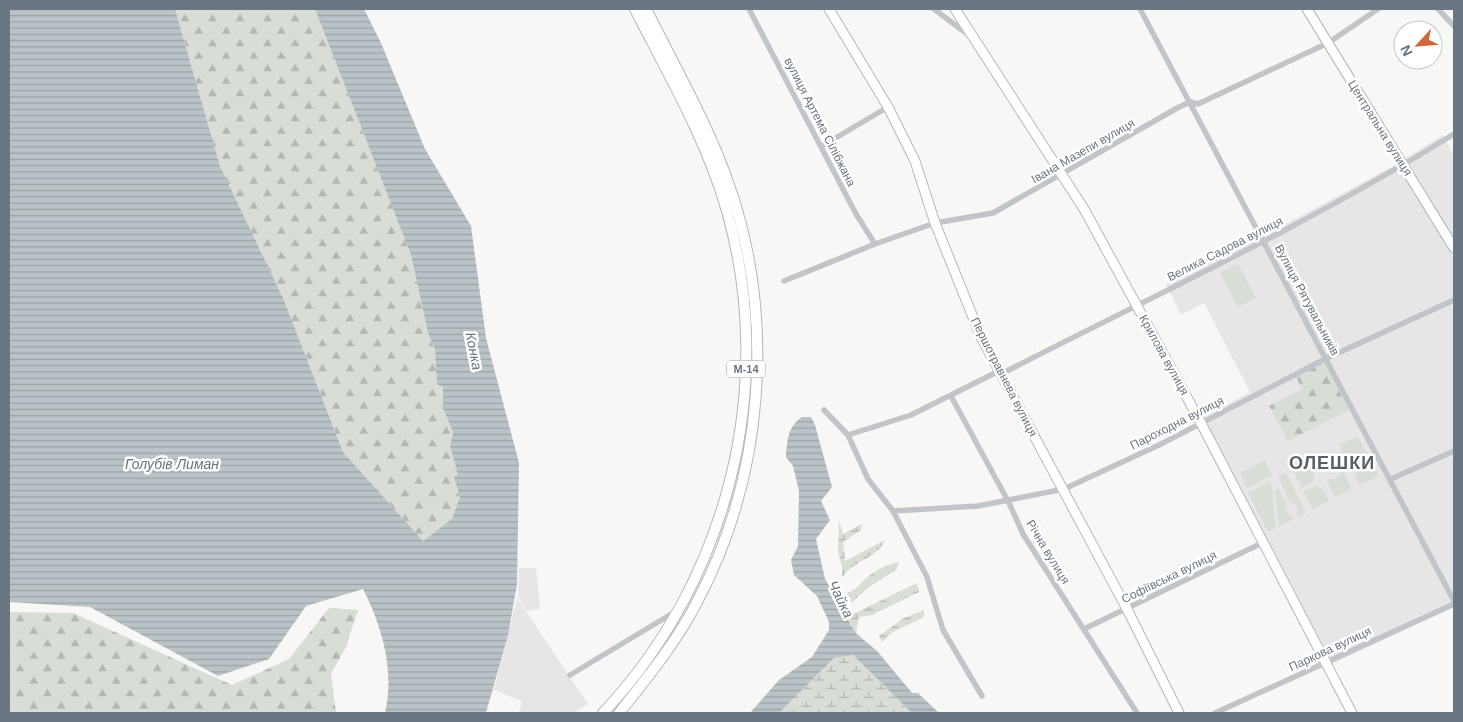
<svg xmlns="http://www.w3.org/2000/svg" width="1463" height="722" font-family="Arial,sans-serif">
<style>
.built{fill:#e5e6e5}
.grass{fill:#d8ddd6}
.forest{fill:url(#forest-firs)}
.wetland{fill:url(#wetland-marsh)}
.water{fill:url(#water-rules)}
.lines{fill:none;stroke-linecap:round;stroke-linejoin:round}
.secondary-casing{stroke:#b4b8bc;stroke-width:11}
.highway-casing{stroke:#b4b7ba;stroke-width:12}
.street{stroke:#c1c4c8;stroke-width:5.5}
.secondary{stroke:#fff;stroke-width:9}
.highway{stroke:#fff;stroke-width:10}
.labels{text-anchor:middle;stroke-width:5;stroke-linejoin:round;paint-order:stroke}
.shield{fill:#fff;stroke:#979fa8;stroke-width:1}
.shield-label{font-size:11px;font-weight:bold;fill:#6a7682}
.street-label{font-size:12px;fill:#6a7682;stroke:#fff}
.water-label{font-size:14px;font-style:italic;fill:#65767e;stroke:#fff}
.district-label{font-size:18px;font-weight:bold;letter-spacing:1px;fill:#575f68;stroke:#fff}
</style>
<defs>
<pattern id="forest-firs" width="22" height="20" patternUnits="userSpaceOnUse" patternTransform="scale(1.25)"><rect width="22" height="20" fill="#d8ddd6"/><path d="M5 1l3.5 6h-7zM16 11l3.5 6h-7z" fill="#b3b8b3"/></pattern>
<pattern id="wetland-marsh" width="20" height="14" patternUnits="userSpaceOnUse" patternTransform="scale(1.25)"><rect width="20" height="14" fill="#d8ddd6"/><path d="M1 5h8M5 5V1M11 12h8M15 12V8" fill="none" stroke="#b3b8b3"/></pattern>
<pattern id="water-rules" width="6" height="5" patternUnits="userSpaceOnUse" patternTransform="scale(1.25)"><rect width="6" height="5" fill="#bac3c7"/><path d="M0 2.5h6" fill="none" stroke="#9ba3a7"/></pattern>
</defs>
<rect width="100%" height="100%" fill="#f7f7f5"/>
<g class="built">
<path d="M1443 135 1454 156V607L1323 668 1194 422 1250 392 1204 303 1181 315 1166 284 1260 238 1395 165Z"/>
<path d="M519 568H536L540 609 527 611 518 597Z"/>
<path d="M517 598 588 704 573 713H519L522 701 494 690Z"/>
</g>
<g class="grass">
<path d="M1238 264 1256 298 1238 307 1220 273Z"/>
<path d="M1358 436 1367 455 1354 461 1349 456 1344 455 1339 445Z"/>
<path d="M1369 457 1379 476 1359 485 1355 475 1357 469 1355 464Z"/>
<path d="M1265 460 1272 475 1247 488 1240 473Z"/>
<path d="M1308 461 1313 471 1314 481 1302 487 1292 469Z"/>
<path d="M1343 471 1352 489 1335 497 1326 479H1335Z"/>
<path d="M1286 473 1306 513 1298 517 1297 505 1290 502 1278 477Z"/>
<path d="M1271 481 1276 528 1268 532 1248 493Z"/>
<path d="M1317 485 1325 492 1329 501 1312 509 1303 491Z"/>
<path d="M1278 487 1287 504 1285 511 1294 519 1279 526 1275 492Z"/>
</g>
<g class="forest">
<path d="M175 9H315L411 255 428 333 435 350 437 383 443 387V408L453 434 450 447 458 474 454 477 460 497 452 520 423 541 343 452 283 298 220 166Z"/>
<path d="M1324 362 1349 410 1288 441 1269 406 1302 389 1296 377Z"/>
<path d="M329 608 358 610 346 647 331 674 336 713H9V612L73 613 232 685 289 659Z"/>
</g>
<g class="wetland">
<path d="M839 521 843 534 862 524 861 530 843 542 845 561 885 540C877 559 852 561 842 578V567L838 551Z"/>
<path d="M899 562 897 569 869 587 852 602 847 593C862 587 858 584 869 576 877 569 888 564 899 562Z"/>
<path d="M917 583 919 592 872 615 859 617 856 633 877 651 912 693H918L920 702 856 634 847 617Z"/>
<path d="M924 610V617L893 632 882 642 879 636 904 618Z"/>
<path d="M853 655 912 713H779L834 658Z"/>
</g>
<g class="water">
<path d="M9 9H175L220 166 283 298 343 452 423 541 452 519 460 497 454 477 458 474 450 447 453 433 443 408V387L437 384 435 350 428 333 411 255 315 9H364L381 43 425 149 471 226 486 338 519 463 517 584 508 635 486 713H385C395 671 382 626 363 589L306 606 269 659 218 676 90 607 9 602Z"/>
<path d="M802 417H811L815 425 832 487 821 501 830 520 816 539 825 579 856 634 877 651 912 693H918L939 713H912L853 655 834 658 779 713H750L779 680 812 657 829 630V622L817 596 794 575 791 560 798 546 799 491 793 466 786 457C787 441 788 426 802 417Z"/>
</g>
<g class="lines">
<g class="secondary-casing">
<g id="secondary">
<path d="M829 9 888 107 915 161 935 223 981 337 1127 609 1179 713"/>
<path d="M955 9 1084 209 1202 425 1352 713"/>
<path d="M1307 9 1454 248"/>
</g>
</g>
<g class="highway-casing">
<g id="highway">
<path d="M603 713C728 581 777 386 727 211 707 140 668 74 635 9"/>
<path d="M619 713C647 678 675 644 696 604 764 477 776 320 729 185 708 124 675 67 646 9"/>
</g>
</g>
<g class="street">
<path d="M749 9 856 214 875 244"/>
<path d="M934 9 970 36"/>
<path d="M1140 9 1454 601"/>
<path d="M1438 9 1454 26"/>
<path d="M822 146 888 107"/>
<path d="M784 281 875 244 935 223 993 213 1179 107 1190 102 1198 104 1328 43 1378 9"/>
<path d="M1001 374C1153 296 1309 224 1454 134"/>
<path d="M951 396 1009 503 1023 534 1137 713"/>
<path d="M824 410 848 435 868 479 893 511 927 577 943 630 982 696"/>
<path d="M848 435 911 415 999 371"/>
<path d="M1391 479 1454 451"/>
<path d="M893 511 978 506 1064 489 1159 445 1327 358 1454 300"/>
<path d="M1084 629 1264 542"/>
<path d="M570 675 673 613"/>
<path d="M1215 713 1454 604"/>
</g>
<use href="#secondary" class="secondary"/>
<use href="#highway" class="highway"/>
</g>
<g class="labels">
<rect class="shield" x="727" y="360.5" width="38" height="17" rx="4"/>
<g class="shield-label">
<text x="746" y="373">М-14</text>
</g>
<g class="street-label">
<text transform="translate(820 122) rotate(63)" y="4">вулиця Артема Сілібжана</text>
<text transform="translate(1380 128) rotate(58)" y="4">Центральна вулиця</text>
<text transform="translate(1083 151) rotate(-30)" y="4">Івана Мазепи вулиця</text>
<text transform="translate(1225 249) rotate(-27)" y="4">Велика Садова вулиця</text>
<text transform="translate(1307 300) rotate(62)" y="4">Вулиця Рятувальників</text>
<text transform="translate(1164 355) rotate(61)" y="4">Крилова вулиця</text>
<text transform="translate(1004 377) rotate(63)" y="4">Першотравнева вулиця</text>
<text transform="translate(1177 423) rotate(-27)" y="4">Пароходна вулиця</text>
<text transform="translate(1048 552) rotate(59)" y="4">Річна вулиця</text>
<text transform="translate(1169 577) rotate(-26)" y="4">Софіївська вулиця</text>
<text transform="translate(1330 649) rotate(-25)" y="4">Паркова вулиця</text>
</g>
<g class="water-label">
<text transform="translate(474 351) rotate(79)" y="5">Конка</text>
<text x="172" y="469">Голубів Лиман</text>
<text transform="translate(841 599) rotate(64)" y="5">Чайка</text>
</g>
<g class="district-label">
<text x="1332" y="469">ОЛЕШКИ</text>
</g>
</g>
<rect width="1463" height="722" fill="none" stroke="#6a7682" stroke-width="20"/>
<g transform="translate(1418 45) rotate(244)"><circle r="24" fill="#ffffff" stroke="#c3c8cd"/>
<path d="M0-4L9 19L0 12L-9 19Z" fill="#cf673d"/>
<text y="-8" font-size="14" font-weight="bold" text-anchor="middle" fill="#6a7682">N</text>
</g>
</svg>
